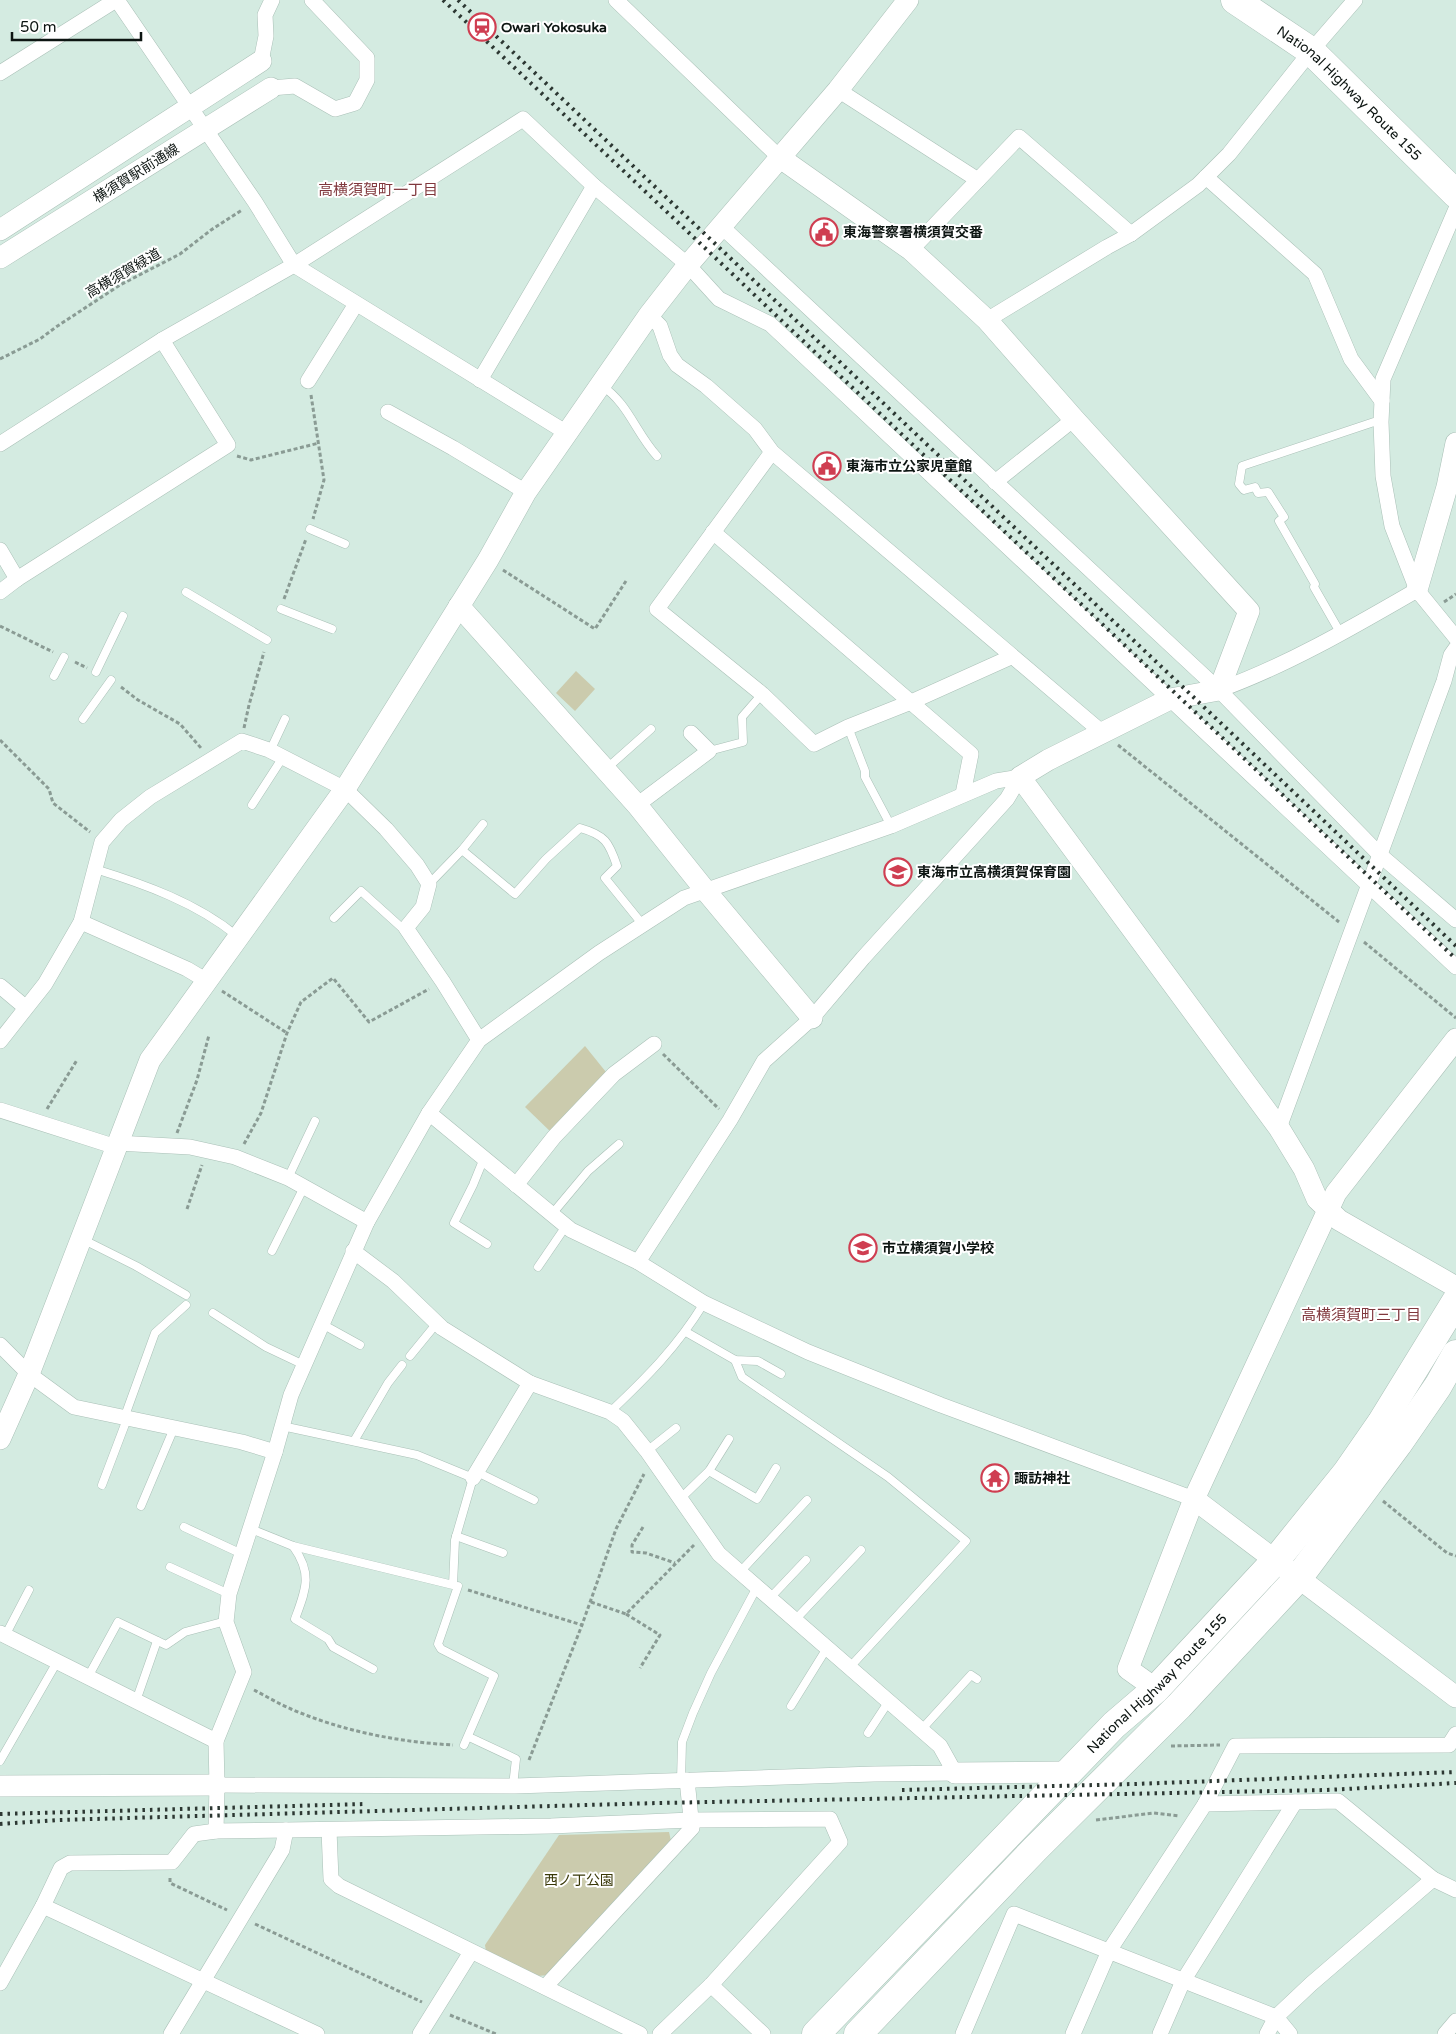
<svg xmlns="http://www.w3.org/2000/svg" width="1456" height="2034" font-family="'Varela Round','Noto Sans JP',sans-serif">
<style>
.green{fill:#cbcbad}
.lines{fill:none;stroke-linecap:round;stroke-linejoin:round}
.lane-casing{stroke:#aac0b7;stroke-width:9}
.street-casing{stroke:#aac0b7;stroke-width:16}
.secondary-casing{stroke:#aac0b7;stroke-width:22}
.highway-casing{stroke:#aac0b7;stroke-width:29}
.path{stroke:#8a9b94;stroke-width:3;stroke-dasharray:4 2.5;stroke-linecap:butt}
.lane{stroke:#fff;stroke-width:8}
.street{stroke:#fff;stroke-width:15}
.secondary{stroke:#fff;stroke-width:21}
.highway{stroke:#fff;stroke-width:28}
.rail{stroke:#2c3732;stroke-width:4;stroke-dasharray:2.5 5;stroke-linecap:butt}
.labels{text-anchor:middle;stroke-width:4;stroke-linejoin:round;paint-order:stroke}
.poi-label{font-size:14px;font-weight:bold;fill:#0d1512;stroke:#fff;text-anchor:start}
.street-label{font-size:14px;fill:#0d1512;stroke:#fff}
.park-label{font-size:14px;fill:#393808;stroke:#fff}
.neighbourhood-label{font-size:15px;fill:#80383d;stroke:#fff}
</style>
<rect width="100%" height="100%" fill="#d4ebe1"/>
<g class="green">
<path d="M576 671 595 689 575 711 556 693Z"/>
<path d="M585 1046 610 1077 555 1136 525 1107Z"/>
<path d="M669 1832 671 1841 548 1975 538 1976 486 1952 485 1945 559 1835Z"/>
</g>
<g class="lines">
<g class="lane-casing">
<g id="lane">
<path d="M602 386C628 403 636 433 657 456"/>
<path d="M310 529 345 544"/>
<path d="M186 592 267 640"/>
<path d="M281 609 332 629"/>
<path d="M1341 634 1314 587 1315 584 1279 521 1284 517 1268 492 1258 493 1255 487 1244 490 1239 484 1242 466 1374 422H1381"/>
<path d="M96 672 123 616"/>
<path d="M54 676 64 657"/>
<path d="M83 719 111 680"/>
<path d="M848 727 865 771V777L891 826"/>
<path d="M270 751 285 719"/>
<path d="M709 751 743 742 742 717 762 694"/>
<path d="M606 769 651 729"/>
<path d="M252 805 283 757"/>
<path d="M462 850 515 894 546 859 580 828C605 835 609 842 617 866L605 878 643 925"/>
<path d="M95 869C144 884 197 903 237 936"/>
<path d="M429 884 462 850 483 824"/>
<path d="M334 918 361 891 402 928H406"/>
<path d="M484 1158 473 1185 454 1223 487 1244"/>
<path d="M288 1178 315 1121"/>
<path d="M552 1214 588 1171 619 1144"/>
<path d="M82 1239 136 1266 186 1295"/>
<path d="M272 1251 304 1187"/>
<path d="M538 1267 566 1226"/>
<path d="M213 1313 266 1347 304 1365"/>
<path d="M322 1324 360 1345"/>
<path d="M686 1332 735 1360 758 1361 781 1374"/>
<path d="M410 1356 437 1323"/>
<path d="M735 1360 742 1377 888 1477 966 1541 850 1667"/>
<path d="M610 1412C647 1377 677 1347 704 1303"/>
<path d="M354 1441 388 1383 402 1365"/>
<path d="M647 1451 676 1428"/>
<path d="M709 1471 757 1499 776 1468"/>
<path d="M477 1472 534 1500"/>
<path d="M102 1485 127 1419 126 1413 155 1333 186 1305"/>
<path d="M681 1498 709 1471 729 1439"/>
<path d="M141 1506 174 1428"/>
<path d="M184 1527 242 1554"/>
<path d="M251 1529 293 1546 453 1585 455 1540 473 1478 417 1455 282 1426"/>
<path d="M456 1536 503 1553"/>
<path d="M293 1546C313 1574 306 1589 295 1619L328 1639 333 1647 373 1669"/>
<path d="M170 1567 229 1594"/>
<path d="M740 1572 807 1500"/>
<path d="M458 1586 438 1644 441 1649 494 1676 464 1745"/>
<path d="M770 1598 806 1560"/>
<path d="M795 1620 861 1550"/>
<path d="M5 1636 29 1590"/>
<path d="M88 1677 118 1622 166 1645 185 1632 226 1621"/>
<path d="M136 1701 157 1641"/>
<path d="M791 1706 827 1648"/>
<path d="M921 1730 971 1675 977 1679"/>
<path d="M868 1733 889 1701"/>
<path d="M469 1737 516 1759 513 1786"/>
<path d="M0 1761 57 1662"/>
<path d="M681 1781 682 1742 693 1713 711 1673 757 1587"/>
</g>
</g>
<g class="street-casing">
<g id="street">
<path d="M117 0 255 202 294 265 567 433"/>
<path d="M616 0 779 157"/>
<path d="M261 61 266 36 265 15 272 0"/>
<path d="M0 73 116 0"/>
<path d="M271 88 295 86 335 109 355 103 367 80V58L312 0"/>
<path d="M838 90 978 180"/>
<path d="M1206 177 1315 274 1351 359 1382 401"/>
<path d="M1456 209 1383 379 1381 422 1383 476 1392 526 1417 590 1456 638"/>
<path d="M721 226 1219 690 1380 855 1456 920"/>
<path d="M911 250 1019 137 1131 234"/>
<path d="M649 315 660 326 670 355 677 365 706 386 755 429 772 452 1104 734"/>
<path d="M987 320 1107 247 1131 234 1198 185 1229 154 1311 51 1355 0"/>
<path d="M480 380 594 186"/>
<path d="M308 381 356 304"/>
<path d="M388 412 453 448 526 492"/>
<path d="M0 444 162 340 294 265 523 119 594 186 688 265 719 299 770 324 1456 967"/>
<path d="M772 452 657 609 762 694 814 744 848 727 911 702 1011 657"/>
<path d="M995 482 1074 419"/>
<path d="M713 532 971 754 963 794"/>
<path d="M0 550 17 579"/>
<path d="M0 592 17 579 228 445 162 340"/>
<path d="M1219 690C1288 665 1353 627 1417 590"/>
<path d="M637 805 709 751 691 733"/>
<path d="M81 922 187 969 207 981"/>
<path d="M0 986 25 1007"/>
<path d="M0 1041 45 984 81 922 102 842 121 820 150 797 242 741 269 750 345 789 386 829 417 865 429 884 423 907 406 928 443 982 479 1040"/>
<path d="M0 1110 110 1145 117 1143 190 1147 235 1157 288 1178 367 1222"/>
<path d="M429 1113 571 1230 638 1262 704 1303 808 1352 941 1405 1194 1499"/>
<path d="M1279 1128 1444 681 1451 655 1456 648"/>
<path d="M516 1185 554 1137 614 1074 654 1044"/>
<path d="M638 1262 730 1120 764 1061 812 1018 863 958 1007 799 1020 777"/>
<path d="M0 1345 29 1374 74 1407 242 1442 275 1452"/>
<path d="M473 1478 530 1383"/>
<path d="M0 1633 216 1741"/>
<path d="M217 1785 515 1786 874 1774 955 1773 940 1746 719 1554 647 1451 623 1421 610 1412 530 1383 442 1328 393 1281 353 1251"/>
<path d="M1205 1804 1235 1746 1449 1745 1456 1734"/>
<path d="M329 1830 331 1879 339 1886 640 2034"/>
<path d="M216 1831 217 1785 216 1741 244 1672 226 1622 229 1594 275 1452 291 1395 367 1222 429 1113 479 1040 599 953 684 898 891 826 996 781 1020 777"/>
<path d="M43 1906 317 2034"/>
<path d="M0 1983 43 1906 61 1868 70 1863 172 1862 194 1834 216 1831 551 1826 691 1820 830 1819 840 1842 711 1985 660 2034"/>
<path d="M711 1985 763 2034"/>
<path d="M545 1987 692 1828 687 1780"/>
<path d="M171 2034 282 1850 286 1830"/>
<path d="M420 2034 471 1952"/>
<path d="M963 2034 1014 1914 1276 2017 1290 2034"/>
<path d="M1073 2034 1109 1951 1205 1804 1338 1801 1433 1879 1456 1890"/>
<path d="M1160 2034 1183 1981 1295 1802"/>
<path d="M1267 2034 1276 2017 1311 1984 1433 1879"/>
<path d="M1445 2034 1456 2021"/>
</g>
</g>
<g class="secondary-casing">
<g id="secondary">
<path d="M779 157 911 250 987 320 1074 419 1249 611 1219 690 1170 699 1048 760 1020 777 1279 1128 1304 1169 1317 1199 1339 1220 1456 1287"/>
<path d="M0 230 261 61"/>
<path d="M0 258 271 88"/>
<path d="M1417 590 1447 487 1456 443"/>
<path d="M459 606 637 805 705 890 812 1018"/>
<path d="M0 1439 29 1374 150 1060 345 789 488 560 526 492 649 315 688 265 838 90 908 0"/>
<path d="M1194 1499 1456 1697"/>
<path d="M1156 1689 1128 1669 1194 1499 1336 1193 1456 1039"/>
<path d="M955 1773 1069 1772"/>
<path d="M0 1786 217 1785"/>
</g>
</g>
<g class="highway-casing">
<g id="highway">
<path id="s1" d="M1235 0 1311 51 1456 194"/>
<path id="s2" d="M816 2034 1114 1725 1156 1689 1276 1560 1347 1472 1381 1423 1456 1301"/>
<path d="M858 2034 1035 1849 1179 1706 1299 1577 1398 1444 1438 1386 1456 1354"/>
</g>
</g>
<g class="path">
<path d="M0 359 40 339 56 327 120 285 180 254 211 230 242 210"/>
<path d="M311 395 324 480 313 519"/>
<path d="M237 456 251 460 319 443"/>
<path d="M503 570 595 629 626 581"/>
<path d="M284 599 306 539"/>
<path d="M1444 602 1456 594"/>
<path d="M0 626 53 652"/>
<path d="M75 662 87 668"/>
<path d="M121 687 138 700 180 724 201 748"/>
<path d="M244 728 249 705 264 652"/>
<path d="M0 740 49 789 53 803 90 832"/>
<path d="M1118 745 1339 922"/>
<path d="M1364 942 1456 1018"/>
<path d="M222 991 287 1033"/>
<path d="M663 1054 719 1109"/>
<path d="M47 1109 77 1060"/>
<path d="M177 1133 197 1080 209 1035"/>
<path d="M244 1144 261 1113 287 1033 301 1002 333 978 369 1022 429 989"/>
<path d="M187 1209 202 1165"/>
<path d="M1383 1501 1447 1553 1456 1556"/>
<path d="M643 1527 632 1545V1552L646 1553 675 1563"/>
<path d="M468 1590 582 1625 616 1529 644 1474"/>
<path d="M591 1602 626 1614 694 1545"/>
<path d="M626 1614 660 1635 640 1668"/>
<path d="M254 1690C266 1696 279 1704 291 1709 342 1731 398 1742 453 1745"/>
<path d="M1171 1746 1220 1745"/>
<path d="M529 1760 582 1625"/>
<path d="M1096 1820 1154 1813 1179 1816"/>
<path d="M170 1878V1883L227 1910"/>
<path d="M255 1924 422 2002"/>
<path d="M450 2015 496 2034"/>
</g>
<use href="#lane" class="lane"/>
<use href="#street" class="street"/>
<use href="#secondary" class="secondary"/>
<use href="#highway" class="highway"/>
<g class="rail">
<path d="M443 0 1456 959"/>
<path d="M458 0 1456 946"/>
<path d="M902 1790 1134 1784 1456 1772"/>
<path d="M0 1814 365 1804"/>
<path d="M0 1824 58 1820 658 1803 1327 1790 1456 1783"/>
</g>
</g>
<defs>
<g id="station-ring" transform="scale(1.4375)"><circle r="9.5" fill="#fff" stroke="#cf3e51" stroke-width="1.5"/><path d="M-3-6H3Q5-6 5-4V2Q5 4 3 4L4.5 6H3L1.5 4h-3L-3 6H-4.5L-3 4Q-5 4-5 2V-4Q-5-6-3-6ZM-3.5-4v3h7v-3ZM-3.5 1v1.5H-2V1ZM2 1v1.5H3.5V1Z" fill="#cf3e51"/></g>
<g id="civic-ring" transform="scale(1.4375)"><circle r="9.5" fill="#fff" stroke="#cf3e51" stroke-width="1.5"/><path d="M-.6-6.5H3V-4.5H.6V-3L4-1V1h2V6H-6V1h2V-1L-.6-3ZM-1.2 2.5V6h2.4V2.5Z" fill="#cf3e51"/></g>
<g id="school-ring" transform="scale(1.4375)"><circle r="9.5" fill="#fff" stroke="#cf3e51" stroke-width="1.5"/><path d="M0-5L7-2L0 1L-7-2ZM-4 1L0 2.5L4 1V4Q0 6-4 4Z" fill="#cf3e51"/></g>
<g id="temple-ring" transform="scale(1.4375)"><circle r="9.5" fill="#fff" stroke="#cf3e51" stroke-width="1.5"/><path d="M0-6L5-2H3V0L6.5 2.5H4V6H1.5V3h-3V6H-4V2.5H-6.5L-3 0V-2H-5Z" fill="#cf3e51"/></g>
</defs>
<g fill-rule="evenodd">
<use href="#station-ring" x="482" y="27"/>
<use href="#civic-ring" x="824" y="232"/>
<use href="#civic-ring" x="827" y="466"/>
<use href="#school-ring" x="898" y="872"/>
<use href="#school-ring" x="863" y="1248"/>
<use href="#temple-ring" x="995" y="1478"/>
</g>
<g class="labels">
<g class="poi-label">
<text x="501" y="32">Owari Yokosuka</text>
<text x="843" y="237">東海警察署横須賀交番</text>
<text x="846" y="471">東海市立公家児童館</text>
<text x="917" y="877">東海市立高横須賀保育園</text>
<text x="882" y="1253">市立横須賀小学校</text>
<text x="1014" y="1483">諏訪神社</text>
</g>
<g class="street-label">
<text dy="5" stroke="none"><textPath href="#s1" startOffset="148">National Highway Route 155</textPath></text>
<text transform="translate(136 173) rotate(-32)" y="5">横須賀駅前通線</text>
<text transform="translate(123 273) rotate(-30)" y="5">高横須賀緑道</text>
<text dy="5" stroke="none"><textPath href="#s2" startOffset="489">National Highway Route 155</textPath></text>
</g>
<g class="park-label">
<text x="579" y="1885">西ノ丁公園</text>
</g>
<g class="neighbourhood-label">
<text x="378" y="195">高横須賀町一丁目</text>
<text x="1361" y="1320">高横須賀町三丁目</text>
</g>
</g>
<path d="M12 32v8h129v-8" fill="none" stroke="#0d1512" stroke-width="2.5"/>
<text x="20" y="32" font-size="15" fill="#0d1512" stroke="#ffffff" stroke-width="4" paint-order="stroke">50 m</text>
</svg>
